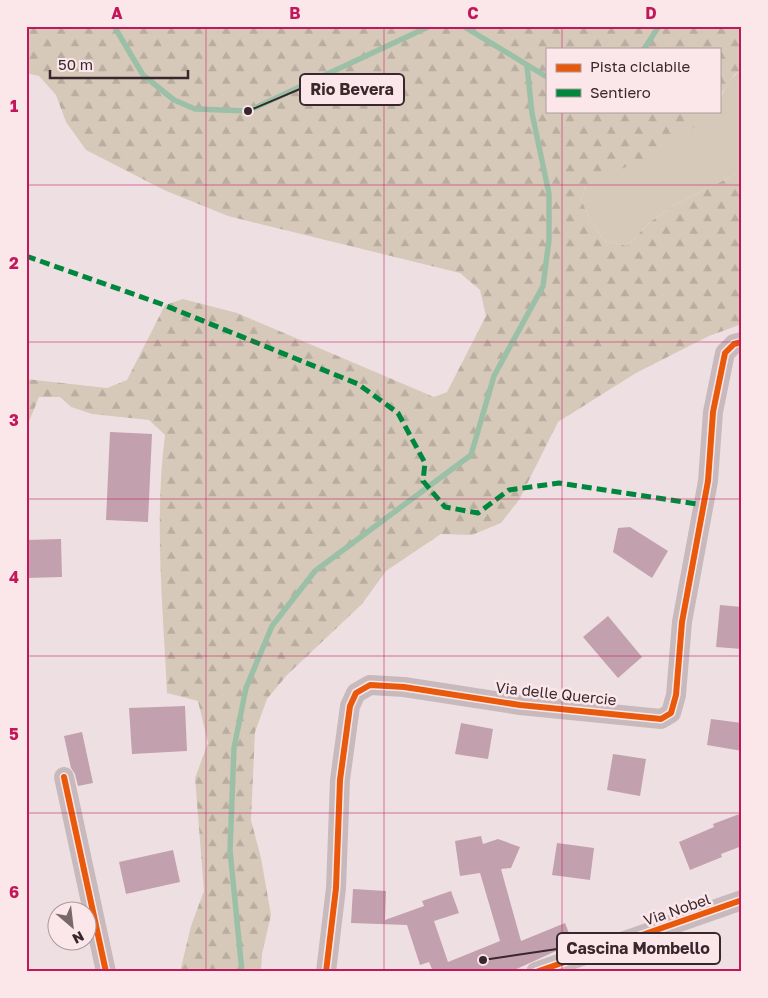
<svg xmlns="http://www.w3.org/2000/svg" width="768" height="998" font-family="'Golos Text',sans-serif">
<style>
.green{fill:#d7c9ba}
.forest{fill:url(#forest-firs)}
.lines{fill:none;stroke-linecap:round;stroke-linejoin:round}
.stream{stroke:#9bc0a7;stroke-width:5.5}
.building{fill:#c3a0ad}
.minor{stroke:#c7b9bc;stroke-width:20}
.quiet{stroke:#00873e;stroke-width:5;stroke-dasharray:10 5;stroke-linecap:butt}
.cycleway-casing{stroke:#fbe7ea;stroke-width:9}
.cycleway{stroke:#e8590c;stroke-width:6}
.grid{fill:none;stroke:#c2185b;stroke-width:1;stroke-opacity:0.55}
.labels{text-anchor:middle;stroke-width:5;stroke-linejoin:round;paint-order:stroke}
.street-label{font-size:15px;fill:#38272d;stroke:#fbe7ea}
.leader{fill:none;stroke:#38272d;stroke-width:2}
.callout-dot{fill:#38272d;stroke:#fbe7ea;stroke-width:2}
.callout{fill:#fbe7ea;stroke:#38272d;stroke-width:2}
.callout-label{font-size:16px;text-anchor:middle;font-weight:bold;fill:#38272d}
.neatline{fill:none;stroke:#c2185b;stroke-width:2}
.grid-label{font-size:16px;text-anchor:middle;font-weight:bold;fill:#c2185b}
</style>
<defs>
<pattern id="forest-firs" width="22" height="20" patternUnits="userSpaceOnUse" patternTransform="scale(1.25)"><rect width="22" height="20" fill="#d7c9ba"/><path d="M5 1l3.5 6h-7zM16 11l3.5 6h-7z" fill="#b9ada0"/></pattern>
</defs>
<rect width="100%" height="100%" fill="#eee0e2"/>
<path class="green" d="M742 69V171L675 205 650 222 627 246 605 241 595 228 581 200 585 187 705 118 709 111H719C719 94 728 80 742 69Z"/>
<path class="forest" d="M26 26H742V69L734 75 719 97V49H547V111H709L705 118 667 150 614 172 585 187 581 200 595 228 605 241 627 246 650 222 675 205 742 171V324L709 336 636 373 558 422 519 500 501 523 472 535 441 534 386 571 362 604 287 675 267 699 255 732 251 820 261 858 271 915 262 954 261 972H180L191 926 204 891 195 778 208 743 198 701 167 693C163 607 154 521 165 435L149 420 92 414 71 407 60 397H39L26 429V379L107 388 127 380 165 305 183 299 237 313 434 397 447 392 486 316 480 290 460 273 228 216 164 190 86 150 66 122 56 95 39 76 26 73Z"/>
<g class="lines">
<g class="stream">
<path d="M114 26 143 75 174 100 195 109 248 111 430 26"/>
<path d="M463 26 547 77"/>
<path d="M644 49 659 26"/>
<path d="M242 972 230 850 234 748 246 688 272 626 315 571 471 455 494 376 543 286 549 240V194L532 113 527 66"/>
</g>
</g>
<g class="building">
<path d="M110 432 152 434 148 522 106 520Z"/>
<path d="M630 527 668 551 652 578 613 552 618 528Z"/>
<path d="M61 539 62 577 26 578V540Z"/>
<path d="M720 605 742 607V649L716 647Z"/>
<path d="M608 616 642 657 618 678 583 637Z"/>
<path d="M185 706 187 751 132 754 129 708Z"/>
<path d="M711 719 742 723V751L707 745Z"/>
<path d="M461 723 493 729 488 759 455 754Z"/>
<path d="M82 732 93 783 78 786 75 774 71 768 64 736Z"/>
<path d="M613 754 646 759 640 796 607 790Z"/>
<path d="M742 813V846L721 854 722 857 690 870 679 842 714 827 713 824Z"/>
<path d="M481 836 483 844 498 839 520 847 511 868 501 869 521 941 565 923 574 946 556 951 510 972H426L432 969 429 962 420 965 407 925 351 923 353 889 386 891 385 920 424 906 422 901 451 891 459 913 434 921 448 962 500 941 480 873 460 876 455 841Z"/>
<path d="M557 843 594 848 590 880 552 875Z"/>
<path d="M173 850 180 882 126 894 119 862Z"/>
</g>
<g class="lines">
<g class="minor">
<path d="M64 777 106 972"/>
<path d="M326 972 336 888 340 780 350 706 356 693 370 685 404 687 520 705 661 719 671 713 676 695 682 622 708 481 713 412 725 353 734 344 742 342"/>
<path d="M536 972 742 900"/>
</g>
<path class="quiet" d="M26 256 164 305 358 384 398 413 425 463 423 481 445 507 478 513 509 490 559 483 704 505"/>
<g class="cycleway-casing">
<g id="cycleway">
<path d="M64 777 106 972"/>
<path d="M326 972 336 888 340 780 350 706 356 693 370 685 404 687 520 705 661 719 671 713 676 695 682 622 708 481 713 412 725 353 734 344 742 342"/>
<path d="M536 972 742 900"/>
</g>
</g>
<use href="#cycleway" class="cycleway"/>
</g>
<path class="grid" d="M206 26V972M384 26V972M562 26V49M562 111V972M26 185H742M26 342H742M26 499H742M26 656H742M26 813H742"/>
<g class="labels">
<g class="street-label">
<text transform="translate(556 694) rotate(6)" y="5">Via delle Quercie</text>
<text transform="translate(677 910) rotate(-19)" y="5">Via Nobel</text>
</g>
</g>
<path class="leader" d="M248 111L300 89M483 960L557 949"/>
<g class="callout-dot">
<circle cx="248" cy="111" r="5"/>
<circle cx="483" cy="960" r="5"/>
</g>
<g class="callout">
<rect x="300" y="74" width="104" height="31" rx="5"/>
<rect x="557" y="933" width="163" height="31" rx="5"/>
</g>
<g class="callout-label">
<text x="352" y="95">Rio Bevera</text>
<text x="638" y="954">Cascina Mombello</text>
</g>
<rect width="768" height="998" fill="none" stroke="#fbe7ea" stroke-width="55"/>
<rect x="546" y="48" width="175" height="65" fill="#fbe7ea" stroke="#ad9a9e"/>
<rect x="556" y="64" width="25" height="8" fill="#e8590c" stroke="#ad9a9e"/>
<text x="590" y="72" font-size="15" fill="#38272d">Pista ciclabile</text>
<rect x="556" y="89" width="25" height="8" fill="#00873e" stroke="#ad9a9e"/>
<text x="590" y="98" font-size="15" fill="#38272d">Sentiero</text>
<g transform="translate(72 926) rotate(152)"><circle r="24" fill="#fbe7ea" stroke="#ad9a9e"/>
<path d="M0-4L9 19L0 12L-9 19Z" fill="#78686c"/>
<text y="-8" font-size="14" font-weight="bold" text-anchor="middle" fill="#38272d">N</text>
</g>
<path d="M50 70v8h138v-8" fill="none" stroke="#38272d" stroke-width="2.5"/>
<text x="58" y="70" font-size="15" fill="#38272d" stroke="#fbe7ea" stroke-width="4" paint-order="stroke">50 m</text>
<rect x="28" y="28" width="712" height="942" class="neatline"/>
<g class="grid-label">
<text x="117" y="19">A</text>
<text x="295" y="19">B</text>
<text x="473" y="19">C</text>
<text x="651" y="19">D</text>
<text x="14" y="112">1</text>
<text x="14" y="269">2</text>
<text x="14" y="426">3</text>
<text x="14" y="583">4</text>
<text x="14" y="740">5</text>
<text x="14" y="898">6</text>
</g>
</svg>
